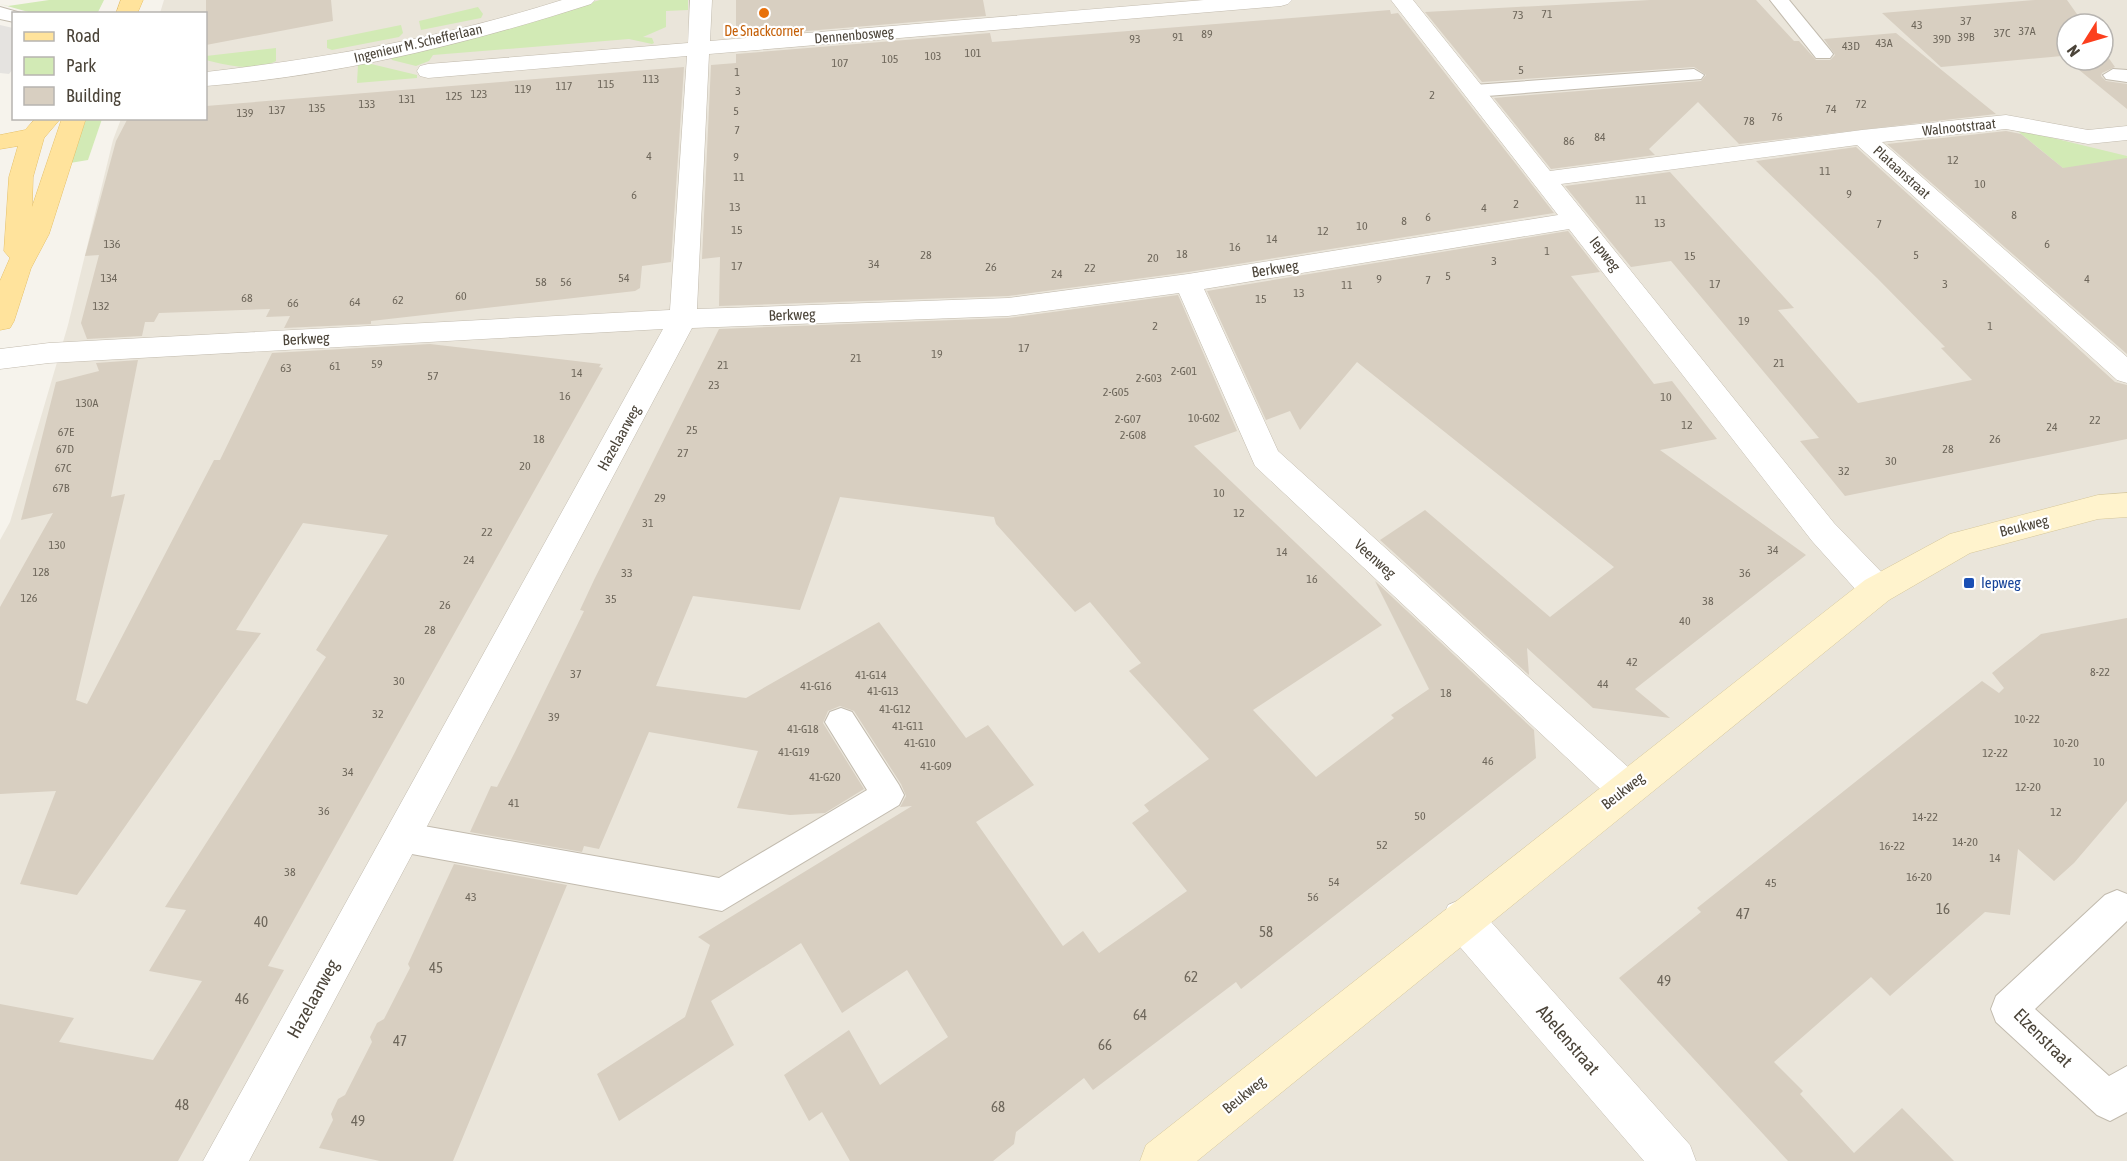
<svg xmlns="http://www.w3.org/2000/svg" width="2127" height="1161" font-family="'Asap Condensed',sans-serif">
<style>
.residential{fill:#eae5da;fill-rule:evenodd}
.green{fill:#d2eab5}
.parking{fill:#e5e3e0}
.building{fill:#d8cfc1;fill-rule:evenodd}
.lines{fill:none;stroke-linecap:round;stroke-linejoin:round}
.lane-casing{stroke:#c2bbae;stroke-width:2}
.street-casing{stroke:#c2bbae;stroke-width:1}
.secondary-casing{stroke:#d6c79b;stroke-width:1}
.primary-casing{stroke:#e6c16a;stroke-width:1}
.lane{fill:#fff;fill-rule:evenodd}
.street{fill:#fff;fill-rule:evenodd}
.secondary{fill:#fff3cd;fill-rule:evenodd}
.primary{fill:#ffe39c;fill-rule:evenodd}
.food-dot{fill:#e8710a;stroke:#fff;stroke-width:2}
.transit-dot{fill:#1a4fb4;stroke:#fff;stroke-width:2}
.labels{text-anchor:middle;stroke-width:4.5;stroke-linejoin:round;paint-order:stroke}
.number-label{font-size:12px;fill:#6e675b}
.far-food-label{font-size:14px;fill:#c56008;stroke:#fff}
.far-street-label{font-size:14px;fill:#4b4439;stroke:#fff}
.street-label{font-size:15px;fill:#4b4439;stroke:#fff}
.transit-label{font-size:15px;fill:#164399;stroke:#fff;text-anchor:start}
.near-number-label{font-size:15px;fill:#6e675b}
.near-street-label{font-size:18px;fill:#4b4439;stroke:#fff}
</style>
<rect width="100%" height="100%" fill="#f6f3ec"/>
<path class="residential" d="M164 0H2127V1161H0V540L10 522 68 325 113 140 121 119 206 118V14L160 13ZM2067 24H2103V60H2067Z"/>
<g class="green">
<path d="M49 0H104L97 14 32 13 0 4 8 6Z"/>
<path d="M600 0H688V10L666 11V27L643 37 652 38 654 43 652 44 629 39 433 55 429 61 416 66 392 60 391 57Z"/>
<path d="M478 7 483 14 481 18 421 30 419 21Z"/>
<path d="M401 25 403 33 399 37 332 50 327 48V40Z"/>
<path d="M276 48V61C257 73 226 65 206 60V56Z"/>
<path d="M367 63 417 75V78L357 83 358 65Z"/>
<path d="M86 119H102L88 160 70 163Z"/>
<path d="M2015 129 2127 156 2123 217Z"/>
</g>
<path class="parking" d="M0 25 13 28V69L9 74 0 73Z"/>
<g class="building">
<path d="M206 0H331L333 21 206 45Z"/>
<path d="M736 0H983L986 16 736 37Z"/>
<path d="M1650 0H1756L1794 41H1799L1816 60H1830L1835 55 1824 39 1896 33 1996 114 1739 144 1698 102 1649 149 1655 155 1551 169 1494 98 1701 81 1706 75 1694 67 1482 82 1425 12Z"/>
<path d="M2035 0H2067L2084 24H2067V60H2103V50L2115 67 2102 73 2101 76 2106 81 2127 84V109L2062 56 1941 67 1882 13Z"/>
<path d="M1390 10 1391 14 1398 13 1554 213 1188 272 1008 296 719 306 720 257 702 259 711 65 736 63V54L990 33 992 42Z"/>
<path d="M684 67 671 262 642 266 640 288 635 291 371 321V324L284 328 290 316 266 317 270 309 159 313 154 322H145L142 336 87 339 81 323 99 255 85 256 116 141 128 118H206V106Z"/>
<path d="M2006 131 2021 134 2063 168 2127 158V354L1887 144Z"/>
<path d="M1856 147 2115 382 2127 385V439L1845 496 1800 441 1819 438 1671 261 1631 267 1565 186 1670 172 1794 308 1778 310 1858 403 1972 380 1941 348 1945 347 1877 278 1756 161Z"/>
<path d="M1568 231 1600 272 1571 276 1654 384 1672 381 1717 439 1660 450 1806 555 1635 689 1670 718 1593 708 1527 648 1529 675 1380 540 1425 510 1550 617 1614 567 1357 362 1300 430 1290 411 1266 420 1207 291Z"/>
<path d="M1178 295 1237 431 1194 446 1382 625 1253 710 1316 777 1394 718 1391 715 1429 689 1375 581 1534 730 1536 758 1241 989 1236 982 1093 1090 1084 1078 1016 1132 1014 1144 993 1161H850L822 1112 809 1121 784 1075 849 1030 880 1085 948 1037 907 970 842 1013 801 943 711 1001 734 1045 619 1121 597 1074 685 1017 710 945 698 937 912 806 900 807 906 796 901 784 854 711 840 706 828 711 823 723 864 789 825 813 790 815 737 808 758 751 649 732 599 849 584 846 582 852 470 832 491 786 497 787 515 752 584 611 580 610 594 580 719 329 1008 318ZM840 497 994 517 996 524 1075 612 1090 602 1141 663 1129 671 1209 759 1144 805 1149 811 1132 823 1187 891 1099 953 1083 931 1063 946 976 822 1034 785 988 725 966 738 879 622 746 698 656 686 693 596 800 610Z"/>
<path d="M430 344 601 364 599 367 603 368 268 966 284 970 178 1161H0V1004L74 1018 59 1042 153 1060 202 981 149 971 186 910 165 907 326 657 316 650 388 535 303 523 236 630 261 633 77 895 20 884 56 791 0 794V607L53 513 21 520 56 382 99 371 96 363 138 360 111 497 125 494 76 700 87 704 214 460H220L272 353Z"/>
<path d="M2127 618V801L2074 863 2054 881 2018 849 2010 915 1985 912 1890 996 1871 977 1774 1062 1803 1091 1800 1094 1854 1153 1902 1108 1954 1161H1788L1619 978 1701 912 1697 908 1982 681 1999 693 2004 688 1992 673 2041 634Z"/>
<path d="M454 864 567 885 453 1161H380L319 1148 333 1120 331 1114 338 1099 345 1095 372 1042 370 1037 377 1023 384 1019 410 968 408 964Z"/>
</g>
<g class="lines">
<g class="lane-casing">
<g id="lane">
<path d="M1770 0H1789L1830 50 1833 54 1830 58H1816Z"/>
<path d="M0 7 21 13V14H14V22L0 19Z"/>
<path d="M1694 69 1704 75 1701 79 1474 97 1467 95 1464 91 1467 87 1474 85Z"/>
<path d="M2113 69 2127 70V82L2106 79 2103 75Z"/>
<path d="M841 708 852 712 899 785 904 795 899 805 722 911 401 852 389 848 384 837 389 826 401 822 719 878 867 790 825 722 830 712Z"/>
<path d="M2117 890 2127 894V921L2035 1009 2109 1076 2127 1066V1112L2110 1121 2097 1115 1996 1022 1991 1009 1996 996 2105 895Z"/>
</g>
</g>
<g class="street-casing">
<g id="street">
<path d="M562 0H595L591 4C467 44 336 76 206 86V72C327 58 446 37 562 0Z"/>
<path d="M690 0H712L710 41 1204 0H1292L1288 4 1281 6 709 54 697 309 1008 298 1188 274 1558 215 1391 0H1413L1550 171 1862 130 2006 115 2088 130 2127 126V140L2088 144 2006 129 1882 142 2127 357V383L2117 380 1857 145 1561 184 1834 523 1889 580 1894 590 1889 600 1877 604 1865 600 1812 541 1569 229 1204 289 1278 451 1639 777 1645 789 1639 801 1626 806 1613 801 1255 466 1179 293 1008 316 692 328 249 1161H203L663 329 49 363 0 369V349L49 343 670 310 687 56 428 78 420 76 417 71 420 66 428 64 688 43Z"/>
<path d="M1462 899 1476 905 1690 1145 1696 1161H1644L1448 933 1442 919 1448 905Z"/>
</g>
</g>
<g class="secondary-casing">
<path id="secondary" d="M2127 493V517L2098 519 1970 553 1889 600 1197 1161H1140L1146 1145 1865 580 1950 534 2098 495Z"/>
</g>
<g class="primary-casing">
<g id="primary">
<path d="M121 0H143L137 14H116Z"/>
<path d="M36 118H61L44 138 33 177 32 207 62 118H86L49 234 31 268 14 321 10 328 0 330V281L10 258 4 251 9 177 18 146 0 149V135L25 130Z"/>
</g>
</g>
<use href="#lane" class="lane"/>
<use href="#street" class="street"/>
<use href="#secondary" class="secondary"/>
<use href="#primary" class="primary"/>
</g>
<circle class="food-dot" cx="764" cy="13" r="6"/>
<rect class="transit-dot" x="1963" y="577" width="12" height="12" rx="3"/>
<g class="labels">
<g class="number-label">
<text x="1547" y="18">71</text>
<text x="1518" y="19">73</text>
<text x="1966" y="25">37</text>
<text x="1917" y="29">43</text>
<text x="2027" y="35">37A</text>
<text x="2002" y="37">37C</text>
<text x="1207" y="38">89</text>
<text x="1178" y="41">91</text>
<text x="1966" y="41">39B</text>
<text x="1135" y="43">93</text>
<text x="1942" y="43">39D</text>
<text x="1884" y="47">43A</text>
<text x="1851" y="50">43D</text>
<text x="973" y="57">101</text>
<text x="933" y="60">103</text>
<text x="890" y="63">105</text>
<text x="840" y="67">107</text>
<text x="1521" y="74">5</text>
<text x="737" y="76">1</text>
<text x="651" y="83">113</text>
<text x="606" y="88">115</text>
<text x="564" y="90">117</text>
<text x="523" y="93">119</text>
<text x="738" y="95">3</text>
<text x="479" y="98">123</text>
<text x="1432" y="99">2</text>
<text x="454" y="100">125</text>
<text x="407" y="103">131</text>
<text x="367" y="108">133</text>
<text x="1861" y="108">72</text>
<text x="317" y="112">135</text>
<text x="1831" y="113">74</text>
<text x="277" y="114">137</text>
<text x="736" y="115">5</text>
<text x="245" y="117">139</text>
<text x="1777" y="121">76</text>
<text x="1749" y="125">78</text>
<text x="737" y="134">7</text>
<text x="1600" y="141">84</text>
<text x="1569" y="145">86</text>
<text x="649" y="160">4</text>
<text x="736" y="161">9</text>
<text x="1953" y="164">12</text>
<text x="1825" y="175">11</text>
<text x="739" y="181">11</text>
<text x="1980" y="188">10</text>
<text x="1849" y="198">9</text>
<text x="634" y="199">6</text>
<text x="1641" y="204">11</text>
<text x="1516" y="208">2</text>
<text x="735" y="211">13</text>
<text x="1484" y="212">4</text>
<text x="2014" y="219">8</text>
<text x="1428" y="221">6</text>
<text x="1404" y="225">8</text>
<text x="1660" y="227">13</text>
<text x="1879" y="228">7</text>
<text x="1362" y="230">10</text>
<text x="737" y="234">15</text>
<text x="1323" y="235">12</text>
<text x="1272" y="243">14</text>
<text x="112" y="248">136</text>
<text x="2047" y="248">6</text>
<text x="1235" y="251">16</text>
<text x="1547" y="255">1</text>
<text x="1182" y="258">18</text>
<text x="926" y="259">28</text>
<text x="1916" y="259">5</text>
<text x="1690" y="260">15</text>
<text x="1153" y="262">20</text>
<text x="1494" y="265">3</text>
<text x="874" y="268">34</text>
<text x="737" y="270">17</text>
<text x="991" y="271">26</text>
<text x="1090" y="272">22</text>
<text x="1057" y="278">24</text>
<text x="1448" y="280">5</text>
<text x="109" y="282">134</text>
<text x="624" y="282">54</text>
<text x="1379" y="283">9</text>
<text x="2087" y="283">4</text>
<text x="1428" y="284">7</text>
<text x="541" y="286">58</text>
<text x="566" y="286">56</text>
<text x="1715" y="288">17</text>
<text x="1945" y="288">3</text>
<text x="1347" y="289">11</text>
<text x="1299" y="297">13</text>
<text x="461" y="300">60</text>
<text x="247" y="302">68</text>
<text x="1261" y="303">15</text>
<text x="398" y="304">62</text>
<text x="355" y="306">64</text>
<text x="293" y="307">66</text>
<text x="101" y="310">132</text>
<text x="1744" y="325">19</text>
<text x="1155" y="330">2</text>
<text x="1990" y="330">1</text>
<text x="1024" y="352">17</text>
<text x="937" y="358">19</text>
<text x="856" y="362">21</text>
<text x="1779" y="367">21</text>
<text x="377" y="368">59</text>
<text x="723" y="369">21</text>
<text x="335" y="370">61</text>
<text x="286" y="372">63</text>
<text x="1184" y="375">2-G01</text>
<text x="577" y="377">14</text>
<text x="433" y="380">57</text>
<text x="1149" y="382">2-G03</text>
<text x="714" y="389">23</text>
<text x="1116" y="396">2-G05</text>
<text x="565" y="400">16</text>
<text x="1666" y="401">10</text>
<text x="87" y="407">130A</text>
<text x="1204" y="422">10-G02</text>
<text x="1128" y="423">2-G07</text>
<text x="2095" y="424">22</text>
<text x="1687" y="429">12</text>
<text x="2052" y="431">24</text>
<text x="692" y="434">25</text>
<text x="66" y="436">67E</text>
<text x="1133" y="439">2-G08</text>
<text x="539" y="443">18</text>
<text x="1995" y="443">26</text>
<text x="65" y="453">67D</text>
<text x="1948" y="453">28</text>
<text x="683" y="457">27</text>
<text x="1891" y="465">30</text>
<text x="525" y="470">20</text>
<text x="63" y="472">67C</text>
<text x="1844" y="475">32</text>
<text x="61" y="492">67B</text>
<text x="1219" y="497">10</text>
<text x="660" y="502">29</text>
<text x="1239" y="517">12</text>
<text x="648" y="527">31</text>
<text x="487" y="536">22</text>
<text x="57" y="549">130</text>
<text x="1773" y="554">34</text>
<text x="1282" y="556">14</text>
<text x="469" y="564">24</text>
<text x="41" y="576">128</text>
<text x="627" y="577">33</text>
<text x="1745" y="577">36</text>
<text x="1312" y="583">16</text>
<text x="29" y="602">126</text>
<text x="611" y="603">35</text>
<text x="1708" y="605">38</text>
<text x="445" y="609">26</text>
<text x="1685" y="625">40</text>
<text x="430" y="634">28</text>
<text x="1632" y="666">42</text>
<text x="2100" y="676">8-22</text>
<text x="576" y="678">37</text>
<text x="871" y="679">41-G14</text>
<text x="399" y="685">30</text>
<text x="1603" y="688">44</text>
<text x="816" y="690">41-G16</text>
<text x="883" y="695">41-G13</text>
<text x="1446" y="697">18</text>
<text x="895" y="713">41-G12</text>
<text x="378" y="718">32</text>
<text x="554" y="721">39</text>
<text x="2027" y="723">10-22</text>
<text x="908" y="730">41-G11</text>
<text x="803" y="733">41-G18</text>
<text x="920" y="747">41-G10</text>
<text x="2066" y="747">10-20</text>
<text x="794" y="756">41-G19</text>
<text x="1995" y="757">12-22</text>
<text x="1488" y="765">46</text>
<text x="2099" y="766">10</text>
<text x="936" y="770">41-G09</text>
<text x="348" y="776">34</text>
<text x="825" y="781">41-G20</text>
<text x="2028" y="791">12-20</text>
<text x="514" y="807">41</text>
<text x="324" y="815">36</text>
<text x="2056" y="816">12</text>
<text x="1420" y="820">50</text>
<text x="1925" y="821">14-22</text>
<text x="1965" y="846">14-20</text>
<text x="1382" y="849">52</text>
<text x="1892" y="850">16-22</text>
<text x="1995" y="862">14</text>
<text x="290" y="876">38</text>
<text x="1919" y="881">16-20</text>
<text x="1334" y="886">54</text>
<text x="1771" y="887">45</text>
<text x="471" y="901">43</text>
<text x="1313" y="901">56</text>
</g>
<g class="far-food-label">
<text x="764" y="36">De Snackcorner</text>
</g>
<g class="far-street-label">
<text transform="translate(854 35) rotate(-5)" y="5">Dennenbosweg</text>
<text transform="translate(418 43) rotate(-13)" y="5">Ingenieur M. Schefferlaan</text>
<text transform="translate(1959 127) rotate(-6)" y="5">Walnootstraat</text>
<text transform="translate(1902 172) rotate(42)" y="5">Plataanstraat</text>
</g>
<g class="street-label">
<text transform="translate(1605 254) rotate(52)" y="5">Iepweg</text>
<text transform="translate(1275 269) rotate(-9)" y="5">Berkweg</text>
<text transform="translate(792 315) rotate(-2)" y="5">Berkweg</text>
<text transform="translate(306 339) rotate(-3)" y="5">Berkweg</text>
<text transform="translate(619 438) rotate(-61)" y="5">Hazelaarweg</text>
<text transform="translate(2024 526) rotate(-14)" y="5">Beukweg</text>
<text transform="translate(1375 559) rotate(42)" y="5">Veenweg</text>
<text transform="translate(1623 791) rotate(-38)" y="5">Beukweg</text>
<text transform="translate(1244 1095) rotate(-39)" y="5">Beukweg</text>
</g>
<g class="transit-label">
<text x="1981" y="588">Iepweg</text>
</g>
<g class="near-number-label">
<text x="1943" y="914">16</text>
<text x="1743" y="919">47</text>
<text x="261" y="927">40</text>
<text x="1266" y="937">58</text>
<text x="436" y="973">45</text>
<text x="1191" y="982">62</text>
<text x="1664" y="986">49</text>
<text x="242" y="1004">46</text>
<text x="1140" y="1020">64</text>
<text x="400" y="1046">47</text>
<text x="1105" y="1050">66</text>
<text x="182" y="1110">48</text>
<text x="998" y="1112">68</text>
<text x="358" y="1126">49</text>
</g>
<g class="near-street-label">
<text transform="translate(313 999) rotate(-61)" y="6">Hazelaarweg</text>
<text transform="translate(2043 1038) rotate(45)" y="6">Elzenstraat</text>
<text transform="translate(1568 1040) rotate(49)" y="6">Abelenstraat</text>
</g>
</g>
<rect x="12" y="12" width="195" height="108" fill="#ffffff" stroke="#b7b4b0" stroke-width="1.5"/>
<rect x="24" y="32" width="30" height="9" fill="#ffe39c" stroke="#b7b4b0" stroke-width="1.5"/>
<text x="66" y="42" font-size="18" fill="#4b4439">Road</text>
<rect x="24" y="57" width="30" height="18" fill="#d2eab5" stroke="#b7b4b0" stroke-width="1.5"/>
<text x="66" y="72" font-size="18" fill="#4b4439">Park</text>
<rect x="24" y="87" width="30" height="18" fill="#d8cfc1" stroke="#b7b4b0" stroke-width="1.5"/>
<text x="66" y="102" font-size="18" fill="#4b4439">Building</text>
<g transform="translate(2085 42) rotate(233)"><circle r="28" fill="#ffffff" stroke="#b7b4b0" stroke-width="1.5"/>
<path d="M0-4.5L10 22L0 15L-10 22Z" fill="#fc3f1d"/>
<text y="-9" font-size="16" font-weight="bold" text-anchor="middle" fill="#4b4439">N</text>
</g>
</svg>
